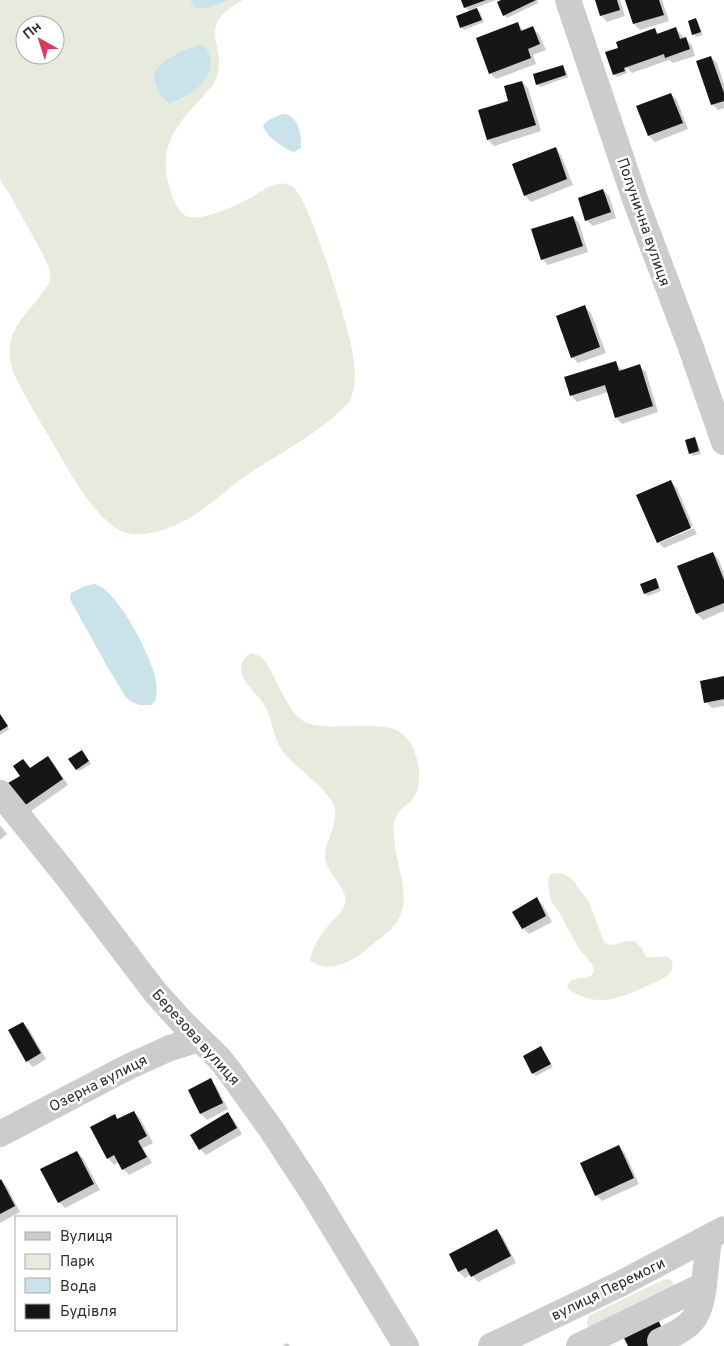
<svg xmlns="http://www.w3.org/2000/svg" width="724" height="1346" font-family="Overpass,sans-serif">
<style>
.green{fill:#e7ebdd;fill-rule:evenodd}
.water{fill:#cae2ea}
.shadow{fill:#0003}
.building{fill:#161616}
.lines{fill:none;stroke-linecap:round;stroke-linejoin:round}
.minor{stroke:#ccc;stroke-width:26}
.labels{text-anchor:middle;stroke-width:5;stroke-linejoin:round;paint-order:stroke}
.street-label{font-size:15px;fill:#2f2f2f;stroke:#fff}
</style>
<rect width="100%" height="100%" fill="#fff"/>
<g class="green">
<path d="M0 0H243C189 29 234 46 213 85 180 123 152 143 173 198 176 206 181 216 190 217 203 220 237 206 248 199 258 194 268 185 279 184 283 183 288 184 292 186 309 197 346 320 351 345 354 358 356 373 354 386 354 389 352 395 351 399 348 405 342 409 337 414 308 440 272 457 241 479 223 493 206 509 186 520 169 529 140 540 121 531 92 516 67 467 51 440 38 418 25 397 14 374 0 336 22 320 43 292 47 287 51 282 50 274 49 265 44 257 40 249 30 231 20 213 10 195 7 190 1 183 0 178 0 173 0 168 0 164 0 152 0 141 0 130 0 86 0 43 0 0ZM25 25H55V55H25Z"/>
<path d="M251 653 260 656 264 660C276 677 286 708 302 720 308 725 317 726 324 726 342 728 381 723 396 730 403 733 408 739 412 746 419 760 424 786 412 800 406 806 398 810 395 819 392 828 394 837 395 846 398 870 411 897 398 920 393 929 385 935 377 941 366 950 355 960 342 964 333 968 317 968 310 960 312 946 323 932 332 921 337 916 344 910 345 903 349 886 325 875 325 855 326 837 343 819 331 800 318 781 297 769 283 752 273 738 273 721 265 706 258 694 241 682 241 668 241 662 246 655 251 653Z"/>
<path d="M561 873 564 874 572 879 589 902 604 942C616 952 627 932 640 946 642 949 644 953 646 957 653 959 667 953 671 960 673 963 673 968 671 971 667 978 656 982 649 985 627 995 603 1007 579 995 574 993 570 991 567 987 572 970 600 987 592 964L579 949 558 910 551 901 548 882 549 878 551 874Z"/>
<path d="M668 1279C673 1281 674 1283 675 1289L590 1330C586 1324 586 1320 590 1315L663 1280Z"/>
</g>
<g class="water">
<path d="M191 0H229L207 8H196L191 3Z"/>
<path d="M202 45C206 47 209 52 210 57 216 79 188 98 169 103 164 100 160 94 157 88 156 83 153 77 155 72 159 61 190 46 202 45Z"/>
<path d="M282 114C284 114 289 115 290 116 299 120 302 139 301 148L294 152C284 149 265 136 263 125L269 120Z"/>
<path d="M94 584C117 588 152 658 156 681 157 687 157 694 155 701L151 705H139L130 701 125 696 107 666 72 603 70 598 71 593 85 586Z"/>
</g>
<g class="shadow">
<path d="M463 0H496L475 8 480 12 484 22 464 30 461 27 470 12 466 8Z"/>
<path d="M504 0H537L538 3 507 18 504 15Z"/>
<path d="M596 0H620L625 16 607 22 601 15Z"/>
<path d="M626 0H662L669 21 640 30 634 24Z"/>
<path d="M696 19 698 22 703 35 696 37 694 35 689 22Z"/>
<path d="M517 24 524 31 533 28 539 34 546 50 533 55 536 64 496 79 490 73Z"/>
<path d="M676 29 682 35 684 39H686L692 45 695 56 673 63 669 60 632 73 625 66 627 73 617 77 614 74 619 49 655 30 660 35Z"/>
<path d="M711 57 717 63 724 84V108L718 110 712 104Z"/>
<path d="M563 66 565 69 568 77 540 87 537 84Z"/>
<path d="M522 82 528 88 541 131 494 146 488 140Z"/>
<path d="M671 94 677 100 688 129 655 142 649 136Z"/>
<path d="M555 149 561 155 573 185 531 202 525 196Z"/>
<path d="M603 190 609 196 616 218 593 226 586 220Z"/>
<path d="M573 217 579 223 588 252 548 265 542 259Z"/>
<path d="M585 307 591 313 606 353 578 363 572 357Z"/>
<path d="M616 363 623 371 639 366 646 372 658 412 622 424 616 417 608 392 577 402 571 395Z"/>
<path d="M694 438 697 441 701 454 693 456 690 453Z"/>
<path d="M671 482 677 488 693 526 659 541V543L658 542Z"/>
<path d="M694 528 697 534 664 548 659 543Z"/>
<path d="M713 553 719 560 724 573V611L703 620 697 614Z"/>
<path d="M655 580 658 582 661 591 648 596 645 594 642 585Z"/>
<path d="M724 678V706L712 708 706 702Z"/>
<path d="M0 716 9 729 0 735Z"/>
<path d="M84 754 91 764 79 771 77 769Z"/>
<path d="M48 758 54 764 68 785 31 811 25 805 21 776 23 760 31 769Z"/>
<path d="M0 825 7 834 0 840Z"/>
<path d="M537 899 543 905 552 922 529 934 523 928Z"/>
<path d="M23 1023 29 1029 46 1059 33 1067 27 1061Z"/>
<path d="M541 1048 553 1067 536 1076 533 1073 524 1057Z"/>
<path d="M210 1080 216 1086 228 1109 207 1120 201 1114 189 1090Z"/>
<path d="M134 1112 140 1118 153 1143 143 1148 152 1163 129 1175 123 1169 119 1162 114 1165 108 1158 115 1116 119 1120Z"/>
<path d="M228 1114 234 1120 242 1134 206 1155 200 1149Z"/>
<path d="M619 1146 625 1153 639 1184 602 1201 596 1195Z"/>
<path d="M77 1152 83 1158 100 1190 65 1208 59 1202Z"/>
<path d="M0 1181H1L7 1187 20 1212 0 1223Z"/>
<path d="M497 1230 503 1237 516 1263 478 1282 471 1274 465 1278 459 1272Z"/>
<path d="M287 1343 290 1346H282Z"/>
</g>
<g class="building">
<path d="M461 0H486L464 8Z"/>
<path d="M501 0H536L503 16 497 2Z"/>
<path d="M595 0H617L620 10 600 16Z"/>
<path d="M625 0H659L664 15 633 24Z"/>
<path d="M477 8 482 20 460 28 456 16Z"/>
<path d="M696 18 701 32 692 35 688 21Z"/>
<path d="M518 22 521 31 533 26 540 44 528 49 531 58 489 74 476 38Z"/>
<path d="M676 27 680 39 686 37 690 49 665 58 664 54 624 68 625 71 613 75 605 52 618 48 616 42 655 28 657 34Z"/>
<path d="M711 56 724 93V101L711 105 696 61Z"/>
<path d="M563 65 566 75 536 85 533 74Z"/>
<path d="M522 81 536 125 487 140 478 110 508 101 504 86Z"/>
<path d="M671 93 683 123 648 136 636 106Z"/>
<path d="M556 147 567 179 524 196 512 164Z"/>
<path d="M603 189 611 212 585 221 578 198Z"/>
<path d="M573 216 583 246 541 260 531 229Z"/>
<path d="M585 305 600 347 571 358 556 316Z"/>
<path d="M616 361 619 371 640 364 653 406 615 418 605 385 570 396 564 377Z"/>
<path d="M695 437 699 451 689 454 685 440Z"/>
<path d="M671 480 691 528 657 543 636 495Z"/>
<path d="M713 552 724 580V603L696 614 677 566Z"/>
<path d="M656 578 659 588 644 594 640 584Z"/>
<path d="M724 676V699L704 703 700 681Z"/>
<path d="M0 714 8 726 0 731Z"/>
<path d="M82 750 89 761 76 770 68 759Z"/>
<path d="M48 756 63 779 24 806 8 783 20 776 13 766 23 759 30 768Z"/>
<path d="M537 897 546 916 522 929 512 912Z"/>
<path d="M23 1022 41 1053 26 1062 8 1030Z"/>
<path d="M541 1046 551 1064 532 1074 523 1056Z"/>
<path d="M211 1078 223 1103 200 1114 188 1090Z"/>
<path d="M134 1111 147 1136 138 1141 147 1157 122 1170 114 1155 107 1159 90 1127 115 1114 117 1119Z"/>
<path d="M228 1112 237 1128 199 1150 190 1135Z"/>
<path d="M619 1145 634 1178 595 1196 580 1163Z"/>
<path d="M77 1151 94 1184 58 1203 40 1169Z"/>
<path d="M1 1179 15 1206 0 1214V1180Z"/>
<path d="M497 1229 511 1256 471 1277 466 1268 458 1272 449 1254Z"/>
<path d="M658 1320 665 1334 662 1346H628L623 1336Z"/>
</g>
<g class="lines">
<g class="minor">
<path d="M568 0 636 202 690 345 724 442"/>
<path d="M0 793 66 875 155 992 182 1022 219 1058 230 1072 271 1129 311 1190 406 1346"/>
<path d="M0 1134 128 1067 170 1048 199 1039"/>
<path d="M660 1341C691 1326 699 1322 704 1285"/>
<path d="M491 1346 620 1284 724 1229"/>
<path d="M579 1346 704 1285 709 1238"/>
</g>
</g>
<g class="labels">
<g class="street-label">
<text transform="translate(644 222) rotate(71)" y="5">Полунична вулиця</text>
<text transform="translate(196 1037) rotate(48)" y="5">Березова вулиця</text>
<text transform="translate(98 1083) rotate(-27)" y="5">Озерна вулиця</text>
<text transform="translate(608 1289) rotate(-26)" y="5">вулиця Перемоги</text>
</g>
</g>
<rect x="15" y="1216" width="162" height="115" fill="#ffffff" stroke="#acacac"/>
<rect x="25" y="1232" width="25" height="8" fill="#cccccc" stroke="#acacac"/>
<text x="60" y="1241" font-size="15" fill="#2f2f2f">Вулиця</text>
<rect x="25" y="1254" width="25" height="15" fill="#e7ebdd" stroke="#acacac"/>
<text x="60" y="1266" font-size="15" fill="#2f2f2f">Парк</text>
<rect x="25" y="1278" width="25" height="15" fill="#cae2ea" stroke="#acacac"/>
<text x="60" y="1291" font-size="15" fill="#2f2f2f">Вода</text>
<rect x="25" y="1304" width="25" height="15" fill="#161616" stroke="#acacac"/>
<text x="60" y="1316" font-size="15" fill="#2f2f2f">Будівля</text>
<g transform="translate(40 40) rotate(321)"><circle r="24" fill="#ffffff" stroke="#acacac"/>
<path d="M0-4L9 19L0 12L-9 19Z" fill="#dc3a5d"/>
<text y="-8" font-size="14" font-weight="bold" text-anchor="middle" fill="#2f2f2f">Пн</text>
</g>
</svg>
